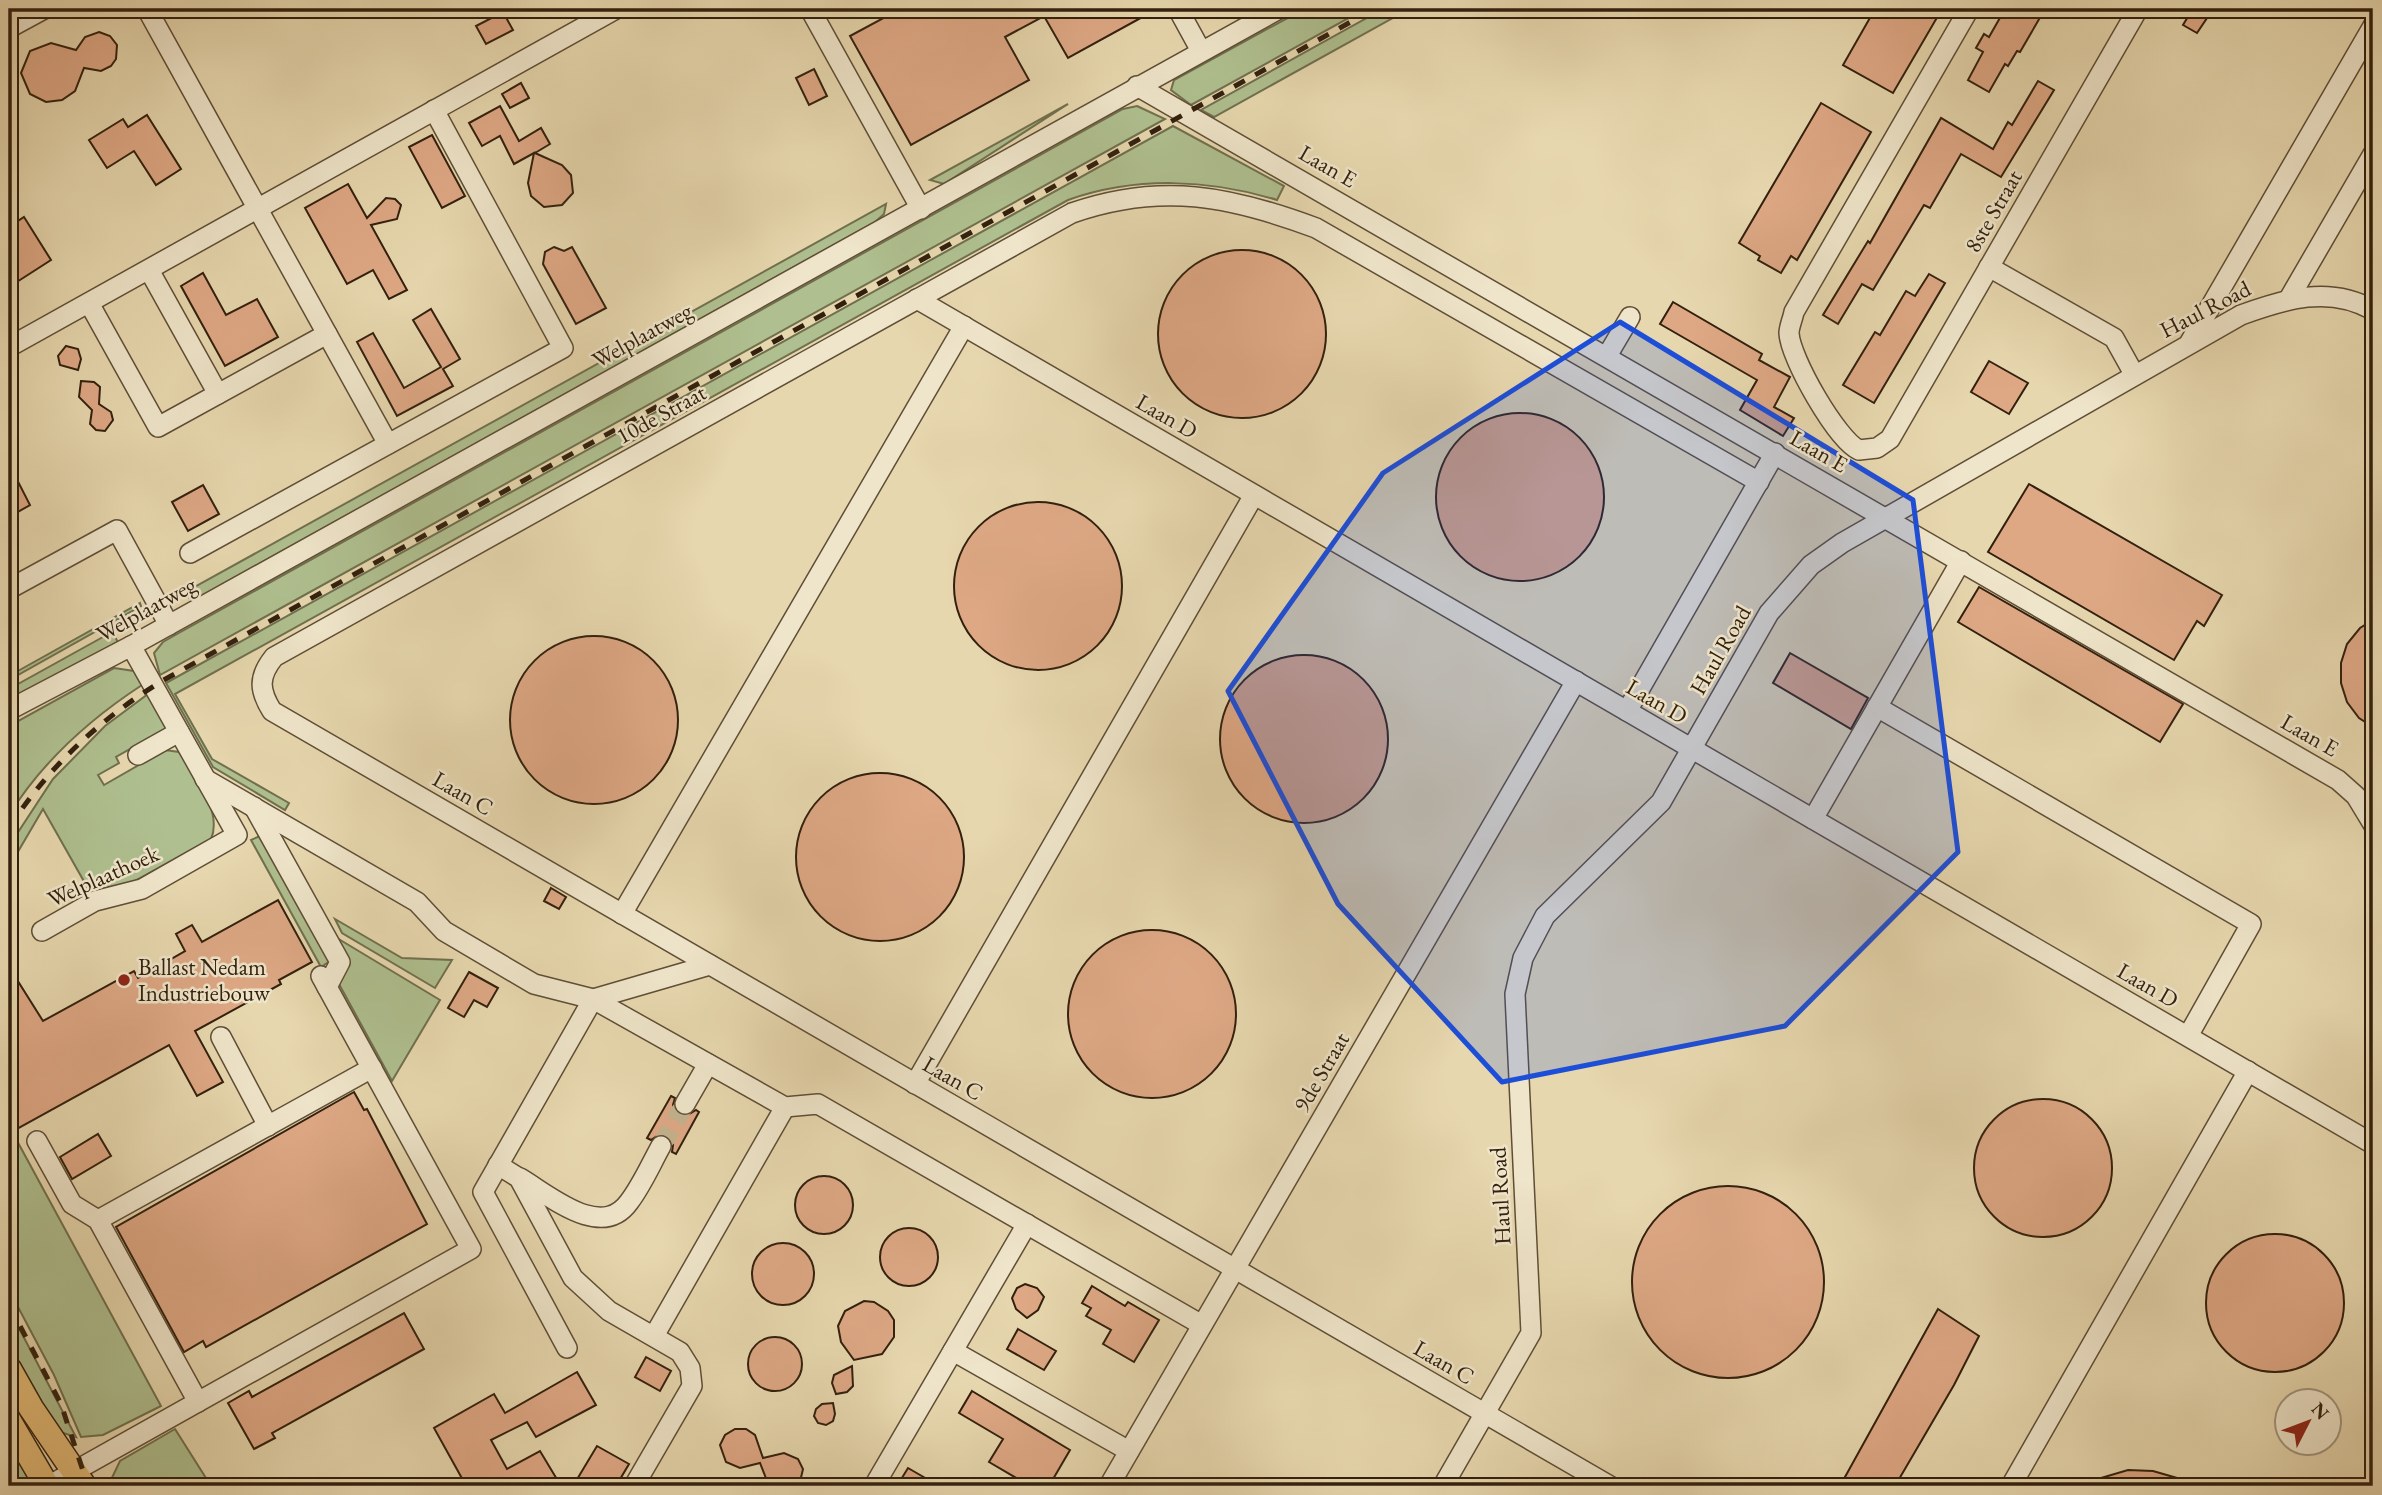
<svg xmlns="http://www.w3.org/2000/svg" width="2382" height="1495" font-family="'EB Garamond',serif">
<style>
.green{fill:#afbf8f;stroke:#70704e;stroke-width:2}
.building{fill:#dea885;stroke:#32200e;stroke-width:2}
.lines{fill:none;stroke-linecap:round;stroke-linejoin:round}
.minor-tunnel{stroke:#c3b28e;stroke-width:19;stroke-dasharray:19 10;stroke-linecap:butt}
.minor-casing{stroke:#5f4e36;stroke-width:22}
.major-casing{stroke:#32200e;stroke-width:27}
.minor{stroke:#efe5ca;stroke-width:19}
.major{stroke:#e4bc77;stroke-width:24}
.rail{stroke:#32200e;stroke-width:5;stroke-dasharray:12 12;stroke-linecap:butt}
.marked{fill:#1d4ed8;fill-opacity:0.2;stroke:#1d4ed8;stroke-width:5;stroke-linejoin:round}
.poi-dot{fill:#8f2418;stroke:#efe5ca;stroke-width:2.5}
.labels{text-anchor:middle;stroke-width:5;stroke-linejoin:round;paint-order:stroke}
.street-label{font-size:23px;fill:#32200e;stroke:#efe5ca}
.poi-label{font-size:23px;fill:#32200e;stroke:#efe5ca;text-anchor:start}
</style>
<rect width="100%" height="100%" fill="#e7d7ae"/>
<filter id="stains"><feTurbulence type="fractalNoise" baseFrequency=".00286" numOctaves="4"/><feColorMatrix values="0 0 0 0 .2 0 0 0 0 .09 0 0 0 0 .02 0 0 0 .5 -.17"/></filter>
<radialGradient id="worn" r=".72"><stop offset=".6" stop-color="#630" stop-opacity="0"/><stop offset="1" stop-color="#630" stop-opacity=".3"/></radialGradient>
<g class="green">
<path d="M1304 9H1365L1191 105 1171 90 1174 80Z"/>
<path d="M1383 9H1409L1214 117 1201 110Z"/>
<path d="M1068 104 944 184 930 180Z"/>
<path d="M1137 106 1165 119 160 675 154 653 163 642 177 634 1123 109Z"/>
<path d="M1173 126 1284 186 1277 200C1209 179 1136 176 1068 200L175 694 212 759 289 803 285 810 213 767 166 683Z"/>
<path d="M886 204 884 214 875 222 194 600 182 594Z"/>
<path d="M140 603 141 606 9 680V676Z"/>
<path d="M112 632 118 642 9 701V689Z"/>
<path d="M114 668 134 671 142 685C90 719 42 762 9 815V726Z"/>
<path d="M148 694 167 728 116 757 119 763 98 775 104 785 165 750 179 752C194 774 223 812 211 839L135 881 90 892 43 809 9 867V846L53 779 105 726Z"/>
<path d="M262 835 334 965 330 967 327 963 321 967 251 840Z"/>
<path d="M335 919 402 958 452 960 435 988 342 933Z"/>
<path d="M337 938 440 1000 392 1081 339 984Z"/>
<path d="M9 1126 161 1406 103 1435 81 1437 54 1375 9 1290Z"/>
<path d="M9 1309 76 1437 60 1432 41 1410 9 1354Z"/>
<path d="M175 1429 211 1486H108L120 1461Z"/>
<path d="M9 1433 40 1486H9Z"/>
</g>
<g class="building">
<path d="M890 9H1157L1068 58 1044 16 1005 37 1029 80 911 145 850 36 893 13Z"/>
<path d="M1875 9H1942L1893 93 1843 65Z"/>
<path d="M2005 9H2045L2020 52 2017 51 2008 66 2005 64 1989 92 1968 80 1983 52 1976 48 1984 34 1989 37Z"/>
<path d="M2192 10 2207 18 2197 33 2183 25Z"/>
<path d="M503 12 513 30 486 44 476 26Z"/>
<path d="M99 32 110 36 117 45 116 59 111 66 101 71 84 68 75 91 62 100 46 102 30 94 21 73 30 51 51 43 76 50 85 37Z"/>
<path d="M814 69 827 96 809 105 796 78Z"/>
<path d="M2038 81 2054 90 2001 177 1961 154 1930 208 1924 205 1873 290 1862 284 1838 324 1823 315 1868 241 1870 243 1941 118 1993 149 2008 122 2012 125Z"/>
<path d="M521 83 529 98 510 108 502 94Z"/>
<path d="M1821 103 1871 132 1797 260 1791 256 1781 273 1758 260 1760 256 1739 243Z"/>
<path d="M500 106 519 141 541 128 550 144 535 153 562 165 571 175 573 193 562 205 544 207 531 196 528 183 534 153 514 164 500 136 482 146 469 123Z"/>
<path d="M147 115 181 169 156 185 134 151 107 168 89 140 123 119 128 127Z"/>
<path d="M432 135 465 196 442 208 409 147Z"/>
<path d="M348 184 367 218 386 198 395 199 401 205 397 219 371 225 407 290 389 299 373 270 347 284 305 208Z"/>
<path d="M24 217 51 260 9 287V227Z"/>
<path d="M554 247 564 251 572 247 606 308 576 324 543 264 545 252Z"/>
<circle cx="1242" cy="334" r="84"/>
<path d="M203 273 226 315 257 299 278 337 225 366 181 286Z"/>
<path d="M1929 274 1945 283 1874 403 1843 385 1875 332 1880 335 1906 291 1915 296Z"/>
<path d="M1673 302 1762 354 1759 360 1790 377 1774 407 1794 418 1783 436 1740 410 1757 380 1660 324Z"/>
<path d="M431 309 460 359 443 369 453 386 397 416 357 342 373 333 404 388 441 367 413 320Z"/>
<path d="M66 346 78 349 81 359 78 370 60 365 58 356Z"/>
<path d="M1989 361 2028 383 2009 414 1971 392Z"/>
<path d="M81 381 94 382 100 387 99 404 111 412 113 420 105 431 96 430 90 424 92 410 79 397Z"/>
<circle cx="1520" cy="497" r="84"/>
<path d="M9 464 30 505 9 517Z"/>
<path d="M2029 484 2222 595 2204 626 2197 621 2174 660 1988 552Z"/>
<path d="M203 485 219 514 188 531 172 502Z"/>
<circle cx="1038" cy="586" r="84"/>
<path d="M1979 587 2183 704 2160 742 1958 622Z"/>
<path d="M2373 620V727L2359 718 2347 702 2341 683V663L2347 644 2360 628Z"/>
<circle cx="594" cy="720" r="84"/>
<path d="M1790 653 1868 698 1851 729 1773 683Z"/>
<circle cx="1304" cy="739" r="84"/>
<circle cx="880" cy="857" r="84"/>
<path d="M551 888 566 897 559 909 544 901Z"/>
<path d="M278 900 312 962 279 980 281 984 195 1031 223 1082 197 1096 169 1045 17 1129 9 1115V967L43 1021 134 971 138 978 185 951 176 934 192 925 202 942Z"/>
<circle cx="1152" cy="1014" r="84"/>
<path d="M469 972 498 988 487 1007 474 1000 464 1017 448 1008Z"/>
<path d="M354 1092 364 1110 367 1109 427 1224 206 1347 203 1341 184 1352 116 1227Z"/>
<path d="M671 1096 675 1098 673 1105 678 1114 686 1116 696 1110 699 1112 676 1154 672 1152 673 1145 667 1136 660 1134 651 1140 647 1138Z"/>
<circle cx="2043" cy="1168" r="69"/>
<path d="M98 1134 111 1156 72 1179 60 1157Z"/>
<circle cx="824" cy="1205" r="29"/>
<circle cx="1728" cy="1282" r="96"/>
<circle cx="909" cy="1257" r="29"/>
<circle cx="2275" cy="1303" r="69"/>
<circle cx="783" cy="1274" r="31"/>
<path d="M1025 1284 1037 1288 1044 1297 1038 1310 1027 1318 1016 1309 1012 1298 1017 1288Z"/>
<path d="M1092 1286 1125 1306 1128 1302 1159 1320 1134 1362 1103 1344 1111 1330 1086 1316 1091 1308 1082 1303Z"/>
<path d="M864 1301 874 1302 888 1311 894 1320V1337L882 1354 854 1360 841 1342 838 1326 845 1311Z"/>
<path d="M1938 1309 1979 1336 1954 1385 1895 1486H1840Z"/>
<path d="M404 1313 424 1349 272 1433 275 1438 254 1449 228 1403 249 1391 252 1397Z"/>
<path d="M1018 1329 1056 1351 1044 1370 1007 1349Z"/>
<circle cx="775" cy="1364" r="27"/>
<path d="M646 1357 671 1371 660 1391 635 1377Z"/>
<path d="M852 1366 853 1386 847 1392 836 1394 832 1383 834 1375Z"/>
<path d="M577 1372 596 1405 536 1437 527 1422 491 1440 507 1469 540 1451 561 1486H470L467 1480 464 1482 434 1428 494 1394 505 1413Z"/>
<path d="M972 1391 1070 1450 1049 1486H1030L989 1462 1003 1439 959 1413Z"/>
<path d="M833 1403 835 1414 833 1421 826 1425 818 1423 814 1416 816 1409 822 1404Z"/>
<path d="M735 1429H746L755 1435 763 1458 784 1453 798 1459 803 1469 799 1486H769L760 1463 740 1468 726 1462 720 1445 725 1435Z"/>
<path d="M597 1446 629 1464 616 1486H573Z"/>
<path d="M908 1468 939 1486H897Z"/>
<path d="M2128 1470 2153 1471 2191 1482 2190 1486H2084V1483Z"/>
</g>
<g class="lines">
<path class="minor-tunnel" d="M661 1146 685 1104"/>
<g class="minor-casing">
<g id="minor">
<path d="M147 9 388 444"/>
<path d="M810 9 921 209"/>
<path d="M1178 9 1201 51"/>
<path d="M1969 9 1794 312C1793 318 1789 327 1789 333 1790 358 1837 440 1859 450L1877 448 1890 439 2138 9"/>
<path d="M9 28 44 9"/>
<path d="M1137 86 2338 780 2356 796 2373 824"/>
<path d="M1989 267 2114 338 2134 374"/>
<path d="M149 270 218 394"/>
<path d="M2290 297 2373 154"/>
<path d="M917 299 2373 1144"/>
<path d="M89 303 158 427 327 334"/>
<path d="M2190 342 2373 26"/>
<path d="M9 347 616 9"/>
<path d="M1607 356 1630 317"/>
<path d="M190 553 563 348 434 110"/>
<path d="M9 589 117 530 169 625"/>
<path d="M1877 707 2251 924 2188 1036"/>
<path d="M9 710 131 646 1279 9"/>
<path d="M1627 711 1775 453"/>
<path d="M138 755 179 732"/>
<path d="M205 779 417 902 444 931 534 984 593 999 785 1107 818 1104 1202 1325"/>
<path d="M254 807 340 962 327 987"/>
<path d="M1813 819 1961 561"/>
<path d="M622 914 964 326"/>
<path d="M42 931 95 901 142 889 237 835 131 646"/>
<path d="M221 1037 268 1126"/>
<path d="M915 1084 1254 495"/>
<path d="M685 1104 708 1064"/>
<path d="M37 1141 72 1204 98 1220 198 1402"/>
<path d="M498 1165 519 1178 573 1278 609 1311 680 1352 690 1368 692 1386 634 1486"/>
<path d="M520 1178C549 1195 601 1241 629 1202 642 1185 651 1164 661 1146"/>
<path d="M98 1220 372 1068"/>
<path d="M654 1336 785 1107"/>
<path d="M567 1348 483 1192 593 999 710 965"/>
<path d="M953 1351 1129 1451"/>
<path d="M48 1486 471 1249 321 976"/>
<path d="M874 1486 1027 1224"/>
<path d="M1109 1486 1576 681"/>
<path d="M1443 1486 1531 1333 1515 994 1523 958 1545 916 1661 802 1769 613 1811 565 1842 543 2241 315C2285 299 2329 285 2373 310"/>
<path d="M1610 1486 272 711C259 690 258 677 274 657L1072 213C1161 182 1230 196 1316 228L1759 482"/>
<path d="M2011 1486 2248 1071"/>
</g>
</g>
<g class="major-casing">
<g id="major">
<path d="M9 1369 31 1408 84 1486"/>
<path d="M9 1421 47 1486"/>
</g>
</g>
<use href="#minor" class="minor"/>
<use href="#major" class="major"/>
<g class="rail">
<path d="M9 828C48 767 100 719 162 681L1374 9"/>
<path d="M9 1305 61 1404 88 1486"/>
</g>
</g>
<path class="marked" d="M1620 322 1913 500 1958 852 1785 1026 1502 1082 1338 904 1228 691 1383 473Z"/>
<circle class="poi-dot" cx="124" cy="980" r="7"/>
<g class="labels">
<g class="street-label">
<text transform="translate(1328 166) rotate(30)" y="8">Laan E</text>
<text transform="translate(1993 211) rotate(-60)" y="8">8ste Straat</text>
<text transform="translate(2205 309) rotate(-27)" y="8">Haul Road</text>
<text transform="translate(642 335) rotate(-29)" y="8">Welplaatweg</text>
<text transform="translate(661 414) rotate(-29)" y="8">10de Straat</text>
<text transform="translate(1167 416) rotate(30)" y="8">Laan D</text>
<text transform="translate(1819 451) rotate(30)" y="8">Laan E</text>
<text transform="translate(146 609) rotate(-29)" y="8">Welplaatweg</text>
<text transform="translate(1720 650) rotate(-60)" y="8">Haul Road</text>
<text transform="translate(1657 701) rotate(30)" y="8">Laan D</text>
<text transform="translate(2310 735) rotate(30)" y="8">Laan E</text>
<text transform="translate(463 793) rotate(30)" y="8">Laan C</text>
<text transform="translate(103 876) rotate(-24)" y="8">Welplaathoek</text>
<text transform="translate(2148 985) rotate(30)" y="8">Laan D</text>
<text transform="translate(1321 1072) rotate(-60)" y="8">9de Straat</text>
<text transform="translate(953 1078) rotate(30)" y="8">Laan C</text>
<text transform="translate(1500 1196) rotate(-93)" y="8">Haul Road</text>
<text transform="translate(1444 1362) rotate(30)" y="8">Laan C</text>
</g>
<g class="poi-label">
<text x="138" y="975">Ballast Nedam<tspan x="138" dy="26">Industriebouw</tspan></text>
</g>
</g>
<rect width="2382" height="1495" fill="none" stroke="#e7d7ae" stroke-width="35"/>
<rect x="10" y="10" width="2361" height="1474" fill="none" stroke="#32200e" stroke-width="3.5"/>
<rect x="18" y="18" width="2347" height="1460" fill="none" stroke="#32200e" stroke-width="2"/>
<g transform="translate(2308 1422) rotate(48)"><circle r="33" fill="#efe5ca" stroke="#a3967f" stroke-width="2"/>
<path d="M0-5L12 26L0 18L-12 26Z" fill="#8f2418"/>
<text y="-10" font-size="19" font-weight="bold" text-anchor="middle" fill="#32200e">N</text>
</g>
<rect width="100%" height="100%" filter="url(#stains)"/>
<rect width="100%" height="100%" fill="url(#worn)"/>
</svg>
